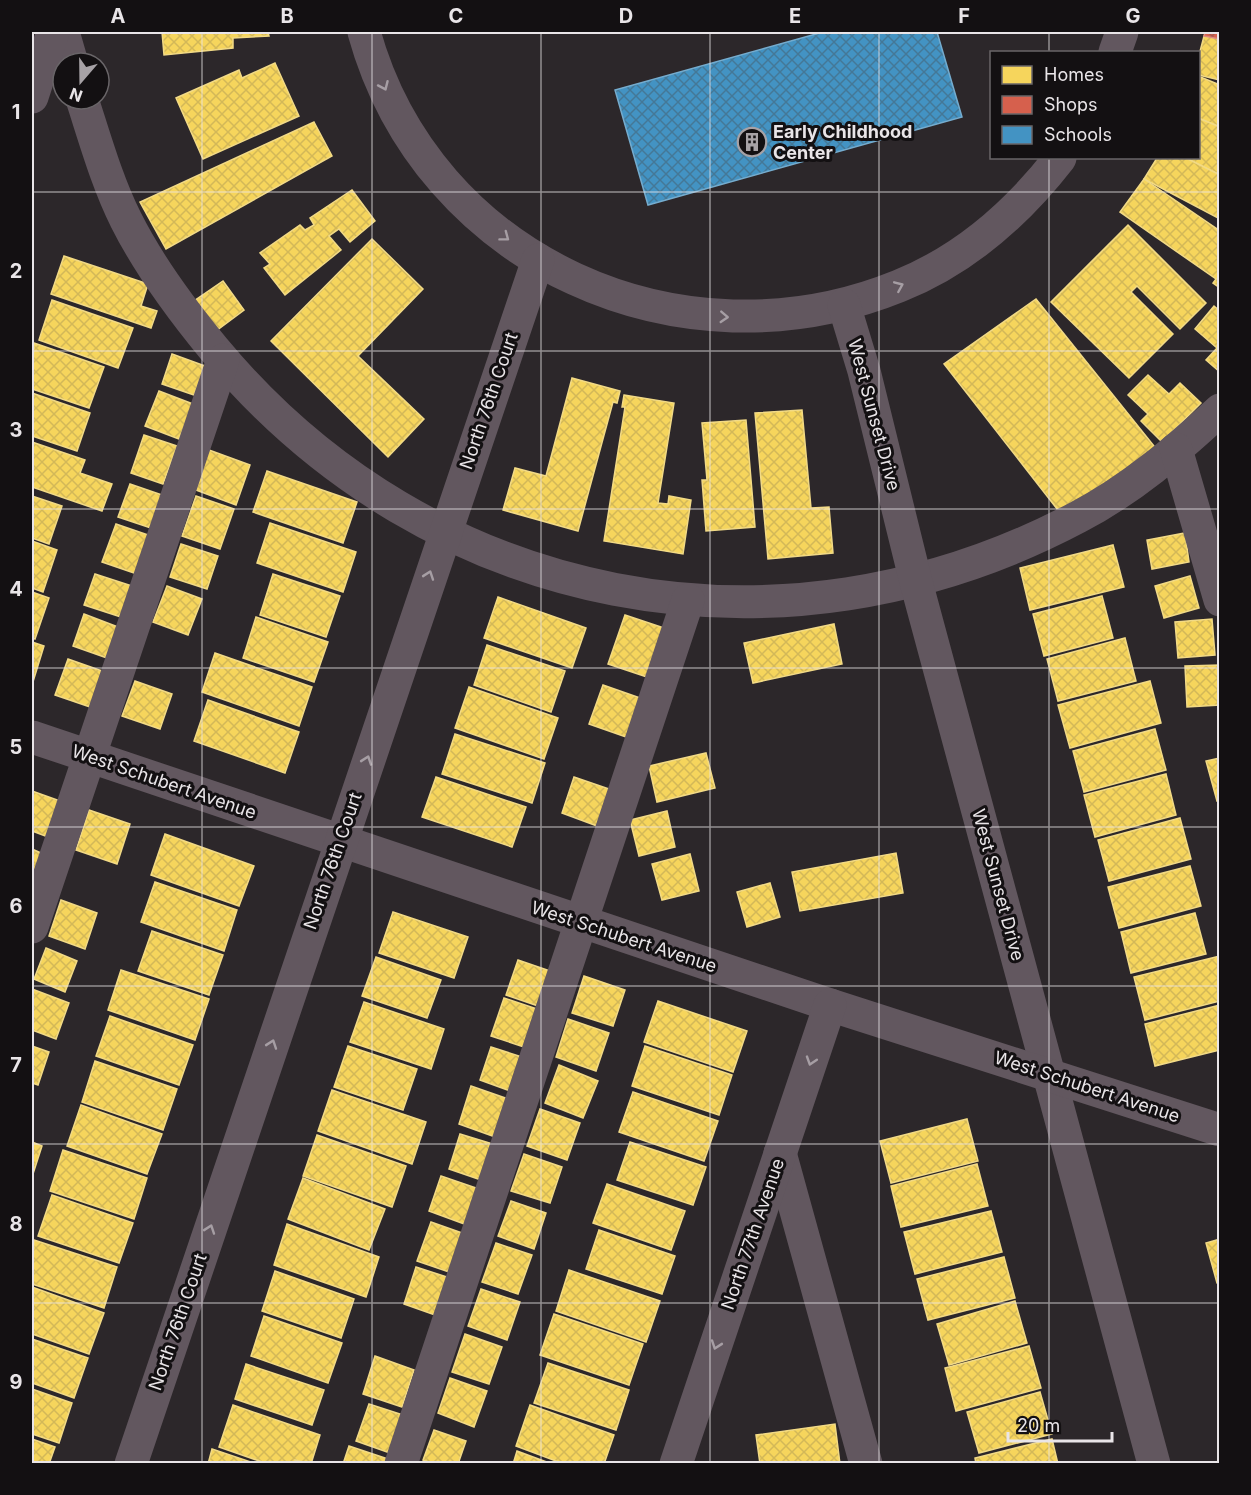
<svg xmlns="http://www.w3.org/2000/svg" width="1251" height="1495" font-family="Inter,sans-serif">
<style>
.homes{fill:url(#homes-cross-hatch);stroke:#f2da86;stroke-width:1.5}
.shops{fill:url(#shops-cross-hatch);stroke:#dc887c;stroke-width:1.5}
.schools{fill:url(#schools-cross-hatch);stroke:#75acce;stroke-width:1.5}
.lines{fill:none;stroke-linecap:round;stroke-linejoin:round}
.minor{stroke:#62575f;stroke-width:33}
.oneway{stroke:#a69ea4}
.grid{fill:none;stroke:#e9e5e8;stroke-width:1.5;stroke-opacity:0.55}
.labels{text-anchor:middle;stroke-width:6;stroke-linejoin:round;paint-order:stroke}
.poi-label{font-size:18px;font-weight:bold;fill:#e9e5e8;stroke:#131012;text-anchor:start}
.street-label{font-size:18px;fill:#e9e5e8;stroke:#131012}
.neatline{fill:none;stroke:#e9e5e8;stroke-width:2}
.grid-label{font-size:20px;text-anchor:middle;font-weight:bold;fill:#e9e5e8}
</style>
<defs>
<pattern id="homes-cross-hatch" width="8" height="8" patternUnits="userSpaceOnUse" patternTransform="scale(1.5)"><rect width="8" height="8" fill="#f6d55c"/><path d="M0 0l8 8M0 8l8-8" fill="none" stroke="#d3b858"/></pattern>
<pattern id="shops-cross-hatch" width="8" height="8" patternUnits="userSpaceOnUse" patternTransform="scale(1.5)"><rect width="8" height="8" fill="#d6604d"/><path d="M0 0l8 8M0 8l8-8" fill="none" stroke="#a4574b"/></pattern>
<pattern id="schools-cross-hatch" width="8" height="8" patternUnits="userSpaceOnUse" patternTransform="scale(1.5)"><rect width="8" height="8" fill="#4393c3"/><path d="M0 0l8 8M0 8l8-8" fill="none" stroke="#447897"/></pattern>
</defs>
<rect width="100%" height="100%" fill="#2c272a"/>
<g class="homes">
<path d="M162 32H268L269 36 233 38V48L164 55Z"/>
<path d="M1204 36 1220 39V80L1198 75V59Z"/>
<path d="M275 63 299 116 203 159 176 98 239 70 242 78Z"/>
<path d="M1198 76 1220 85V127L1198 118Z"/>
<path d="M1198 118 1220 127V175L1186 158H1198Z"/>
<path d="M314 122 332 156 166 249 140 202Z"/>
<path d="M1157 158H1186L1220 175V219L1144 179Z"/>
<path d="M1144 179 1220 231V288L1213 283 1216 279 1120 212Z"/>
<path d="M352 190 375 221 350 242 339 229 329 236 341 250 285 295 264 268 270 264 260 253 300 225 305 230 314 225 310 218Z"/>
<path d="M1128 225 1206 303 1180 329 1137 286 1131 292 1173 334 1129 378 1051 302Z"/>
<path d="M372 239 423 289 358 356 424 419 388 457 271 341Z"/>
<path d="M64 256 148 284 141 306 157 311 151 328 51 294Z"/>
<path d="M223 281 244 310 216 331 194 301Z"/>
<path d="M1036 299 1158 451 1061 514 944 364Z"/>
<path d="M52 300 133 328 118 368 39 340Z"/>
<path d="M1214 306 1220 311V372L1206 360 1217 348 1195 329Z"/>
<path d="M34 343 104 367 89 408 32 389Z"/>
<path d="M172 354 205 366 194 395 162 384Z"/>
<path d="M1148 375 1169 394 1180 383 1201 403 1162 442 1141 421 1148 414 1128 395Z"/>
<path d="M572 378 620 391 617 403 613 402 578 531 503 510 515 468 546 476Z"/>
<path d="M159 391 193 404 179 439 145 426Z"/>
<path d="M32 393 90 413 77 451 32 436Z"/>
<path d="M624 395 674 403 658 503 668 504 669 496 691 500 683 554 604 541 625 407H622Z"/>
<path d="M802 410 811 508 829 507 833 553 768 559 755 413Z"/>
<path d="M746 420 755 527 706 531 702 480H707L702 423Z"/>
<path d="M144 435 177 446 163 484 131 473Z"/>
<path d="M32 442 85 460 80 473 112 484 102 511 32 487Z"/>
<path d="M209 450 250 465 236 505 196 490Z"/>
<path d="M267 471 357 502 343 543 253 512Z"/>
<path d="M130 484 162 495 151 528 118 517Z"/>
<path d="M32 496 62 506 49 544 32 538Z"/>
<path d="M196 496 234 509 220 549 182 536Z"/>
<path d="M270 523 356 552 343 592 257 563Z"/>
<path d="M116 524 151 536 137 574 102 562Z"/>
<path d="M1185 533 1189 562 1152 569 1147 540Z"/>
<path d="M32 541 57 550 43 592 32 588Z"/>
<path d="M181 544 218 556 207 589 170 577Z"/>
<path d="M1113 545 1124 587 1030 610 1020 568Z"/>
<path d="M95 574 132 586 121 617 84 605Z"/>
<path d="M273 574 340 596 326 637 260 615Z"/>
<path d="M1190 576 1199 608 1164 618 1155 586Z"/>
<path d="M167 586 202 599 188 635 153 622Z"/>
<path d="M32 592 49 598 35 639 32 638Z"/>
<path d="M1102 596 1113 638 1044 656 1033 614Z"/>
<path d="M498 597 586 628 572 668 484 638Z"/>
<path d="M84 614 118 627 107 658 73 646Z"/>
<path d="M625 615 664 628 647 677 608 664Z"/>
<path d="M256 617 328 642 314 682 243 658Z"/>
<path d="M1212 619 1215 655 1178 658 1175 622Z"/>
<path d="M834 624 842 664 753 683 744 643Z"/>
<path d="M1125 638 1136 681 1058 701 1047 659Z"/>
<path d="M32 642 44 646 32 685Z"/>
<path d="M487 645 565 671 551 712 474 685Z"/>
<path d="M215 653 312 687 299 726 202 692Z"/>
<path d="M68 659 105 672 93 708 55 695Z"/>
<path d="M1220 665V705L1187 707 1185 666Z"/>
<path d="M135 681 172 694 160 729 122 716Z"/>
<path d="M1150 681 1161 723 1070 748 1058 705Z"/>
<path d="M603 685 643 699 629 738 589 724Z"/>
<path d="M469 687 558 718 544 759 455 728Z"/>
<path d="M208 700 299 732 285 773 194 741Z"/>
<path d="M1155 729 1166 770 1084 792 1073 751Z"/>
<path d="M455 734 545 763 532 803 442 774Z"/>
<path d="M706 753 715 788 657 802 649 766Z"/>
<path d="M1220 758V800L1217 801 1206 761Z"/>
<path d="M1166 774 1176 815 1095 837 1084 795Z"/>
<path d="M436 777 526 807 512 847 422 817Z"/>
<path d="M574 777 609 789 597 826 562 813Z"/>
<path d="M32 791 60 801 48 837 32 831Z"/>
<path d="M89 810 130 824 117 864 76 850Z"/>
<path d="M667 811 675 847 639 856 630 820Z"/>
<path d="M1180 818 1191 859 1109 881 1098 840Z"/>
<path d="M165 834 254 866 239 906 151 875Z"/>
<path d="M32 849 43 854 32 884Z"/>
<path d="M896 853 903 893 800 911 792 872Z"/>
<path d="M690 854 699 891 662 900 652 864Z"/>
<path d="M1190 866 1201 906 1119 928 1108 887Z"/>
<path d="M155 882 237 910 224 951 141 922Z"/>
<path d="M770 883 780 917 747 927 737 892Z"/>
<path d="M61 900 97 913 85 949 49 936Z"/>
<path d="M393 912 468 937 454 978 379 953Z"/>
<path d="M1195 913 1206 954 1131 973 1121 932Z"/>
<path d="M152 931 223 955 209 995 138 971Z"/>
<path d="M46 948 77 961 65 992 34 979Z"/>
<path d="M1220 956V1001L1145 1020 1134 977Z"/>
<path d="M376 957 441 980 427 1018 362 996Z"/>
<path d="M518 960 553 972 541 1007 506 995Z"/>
<path d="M121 970 209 999 195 1040 108 1010Z"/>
<path d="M584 976 625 990 613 1026 572 1013Z"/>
<path d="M32 989 69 1003 56 1039 32 1030Z"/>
<path d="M504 998 540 1010 527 1048 491 1036Z"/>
<path d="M658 1001 747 1031 733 1072 644 1042Z"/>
<path d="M364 1002 444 1029 431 1069 350 1042Z"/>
<path d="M1220 1005V1050L1155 1066 1145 1024Z"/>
<path d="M110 1016 193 1045 179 1085 96 1056Z"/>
<path d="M568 1019 609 1033 596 1071 556 1057Z"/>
<path d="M32 1046 49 1052 38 1085 32 1083Z"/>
<path d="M348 1046 417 1069 403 1110 334 1087Z"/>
<path d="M645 1046 732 1075 719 1115 632 1086Z"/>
<path d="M491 1047 525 1058 513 1092 480 1080Z"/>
<path d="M95 1061 177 1089 163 1130 82 1102Z"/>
<path d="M559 1065 598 1081 583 1118 545 1103Z"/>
<path d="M471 1086 511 1100 498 1138 459 1124Z"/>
<path d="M332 1090 426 1122 412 1164 318 1131Z"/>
<path d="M633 1092 718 1121 704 1161 619 1132Z"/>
<path d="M81 1105 162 1134 147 1174 67 1146Z"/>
<path d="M540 1109 580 1123 567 1160 527 1146Z"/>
<path d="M967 1119 978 1161 891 1183 880 1141Z"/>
<path d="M460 1134 496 1145 484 1181 449 1169Z"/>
<path d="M317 1135 406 1166 392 1207 303 1176Z"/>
<path d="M32 1142 42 1146 32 1177Z"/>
<path d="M630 1142 706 1167 693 1205 617 1180Z"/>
<path d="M63 1150 147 1178 134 1219 50 1191Z"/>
<path d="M524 1154 562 1167 550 1203 511 1191Z"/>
<path d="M977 1164 988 1206 901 1227 891 1186Z"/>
<path d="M441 1176 479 1189 467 1225 429 1211Z"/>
<path d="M303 1178 385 1209 369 1250 288 1219Z"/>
<path d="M607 1184 685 1211 671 1250 593 1223Z"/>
<path d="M52 1195 133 1223 119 1263 38 1236Z"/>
<path d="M511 1201 546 1213 534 1249 498 1236Z"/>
<path d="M991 1211 1002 1252 915 1274 904 1232Z"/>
<path d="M431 1222 465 1234 452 1273 417 1261Z"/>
<path d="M287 1224 379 1257 366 1297 274 1265Z"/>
<path d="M599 1230 675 1256 662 1294 586 1269Z"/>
<path d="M1220 1239V1283H1217L1206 1243Z"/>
<path d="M34 1240 117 1267 104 1308 32 1284Z"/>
<path d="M496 1243 532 1255 518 1294 482 1282Z"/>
<path d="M1004 1257 1015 1298 928 1320 917 1279Z"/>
<path d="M416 1267 450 1278 438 1316 404 1304Z"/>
<path d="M569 1270 660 1301 646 1342 556 1311Z"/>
<path d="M275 1271 354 1299 341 1338 262 1311Z"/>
<path d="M32 1287 104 1313 89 1354 32 1334Z"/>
<path d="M481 1289 520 1302 507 1340 468 1326Z"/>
<path d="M1015 1301 1027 1343 949 1365 937 1324Z"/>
<path d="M554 1314 643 1344 629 1385 540 1355Z"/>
<path d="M264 1316 342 1343 328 1383 251 1356Z"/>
<path d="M465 1334 502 1347 489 1384 452 1372Z"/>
<path d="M32 1339 88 1358 74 1398 32 1383Z"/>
<path d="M1029 1346 1041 1388 956 1411 945 1368Z"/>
<path d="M375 1356 414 1370 402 1407 363 1394Z"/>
<path d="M548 1363 629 1390 616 1430 534 1403Z"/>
<path d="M246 1364 324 1390 312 1425 235 1399Z"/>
<path d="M450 1378 487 1391 474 1427 438 1413Z"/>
<path d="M32 1389 72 1403 59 1443 32 1434Z"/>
<path d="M1040 1392 1052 1434 979 1453 967 1412Z"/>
<path d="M369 1404 403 1415 390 1453 356 1441Z"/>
<path d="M233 1405 320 1435 311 1464 295 1460 294 1464H268L219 1447Z"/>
<path d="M530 1405 614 1435 604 1464H564L516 1446Z"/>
<path d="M835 1424 840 1464H760L756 1435Z"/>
<path d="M434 1430 466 1441 458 1464H433L423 1460Z"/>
<path d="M32 1439 55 1447 49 1464H32Z"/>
<path d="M1052 1439 1058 1464H976L975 1458Z"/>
<path d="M349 1446 388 1459 386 1464H343Z"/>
<path d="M212 1449 257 1464H208Z"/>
<path d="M517 1451 552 1464H513Z"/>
</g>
<path class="shops" d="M1205 32H1220V39L1204 36Z"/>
<path class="schools" d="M823 32H937L962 117 648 205 615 90Z"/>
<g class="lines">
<g class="minor">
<path d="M63 32 72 63"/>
<path d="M364 32C428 263 682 374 899 286 964 260 1018 212 1060 158"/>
<path d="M1115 52 1122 32"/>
<path d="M32 97 53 32"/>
<path d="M82 99C95 139 107 182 126 220 149 266 181 309 214 349 429 608 780 675 1078 517 1130 490 1177 450 1220 410"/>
<path d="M844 305 864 371 916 582 1154 1464"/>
<path d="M1176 449 1220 600"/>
<path d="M32 737 830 1005 1220 1130"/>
<path d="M32 927 223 360"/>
<path d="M780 1153 866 1464"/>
<path d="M131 1464 538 260"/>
<path d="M401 1464 688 600"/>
<path d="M676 1464 830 1005"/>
</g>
</g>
<defs><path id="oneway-chevron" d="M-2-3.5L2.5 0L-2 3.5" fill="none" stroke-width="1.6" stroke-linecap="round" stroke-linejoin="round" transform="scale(1.5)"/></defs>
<g class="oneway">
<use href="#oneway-chevron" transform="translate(384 86) rotate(66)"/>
<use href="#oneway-chevron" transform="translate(505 237) rotate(37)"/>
<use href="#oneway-chevron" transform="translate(899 286) rotate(-23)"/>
<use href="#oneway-chevron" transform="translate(724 317) rotate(3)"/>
<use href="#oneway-chevron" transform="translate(429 575) rotate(-71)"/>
<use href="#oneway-chevron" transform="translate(367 760) rotate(-71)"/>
<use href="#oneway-chevron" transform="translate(272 1044) rotate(-71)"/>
<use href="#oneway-chevron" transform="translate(811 1061) rotate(108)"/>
<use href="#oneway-chevron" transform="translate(210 1229) rotate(-71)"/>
<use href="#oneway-chevron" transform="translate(716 1345) rotate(109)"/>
</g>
<path class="grid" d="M202 32V1464M372 32V1464M541 32V1464M710 32V1464M879 32V1464M1049 32V52M1049 158V1464M32 192H1220M32 351H1220M32 509H1220M32 668H1220M32 827H1220M32 986H1220M32 1144H1220M32 1303H1220"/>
<defs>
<g id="building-ring" transform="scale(1.5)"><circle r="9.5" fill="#131012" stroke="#a7a2a6" stroke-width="1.5"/><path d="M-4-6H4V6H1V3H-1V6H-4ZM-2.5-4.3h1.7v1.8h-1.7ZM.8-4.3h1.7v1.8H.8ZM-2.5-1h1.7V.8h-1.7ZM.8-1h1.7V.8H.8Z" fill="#a7a2a6"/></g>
</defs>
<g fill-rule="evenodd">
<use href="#building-ring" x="752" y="142"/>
</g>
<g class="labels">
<g class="poi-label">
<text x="773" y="138">Early Childhood<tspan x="773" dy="21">Center</tspan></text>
</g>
<g class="street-label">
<text transform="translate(489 401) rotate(-71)" y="6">North 76th Court</text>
<text transform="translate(874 415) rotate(75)" y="6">West Sunset Drive</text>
<text transform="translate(164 782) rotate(19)" y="6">West Schubert Avenue</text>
<text transform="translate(333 861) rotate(-71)" y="6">North 76th Court</text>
<text transform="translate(998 885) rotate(75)" y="6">West Sunset Drive</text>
<text transform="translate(624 937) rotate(18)" y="6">West Schubert Avenue</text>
<text transform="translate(1087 1087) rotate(18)" y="6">West Schubert Avenue</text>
<text transform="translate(753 1234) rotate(-71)" y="6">North 77th Avenue</text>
<text transform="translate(178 1322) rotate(-71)" y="6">North 76th Court</text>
</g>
</g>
<rect width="1251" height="1495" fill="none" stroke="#131012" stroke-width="66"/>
<rect x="990" y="51" width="210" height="108" fill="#131012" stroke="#696568" stroke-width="1.5"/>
<rect x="1002" y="66" width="30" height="18" fill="#f6d55c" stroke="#696568" stroke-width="1.5"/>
<text x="1044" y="81" font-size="18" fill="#e9e5e8">Homes</text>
<rect x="1002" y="96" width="30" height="18" fill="#d6604d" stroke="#696568" stroke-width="1.5"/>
<text x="1044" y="111" font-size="18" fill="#e9e5e8">Shops</text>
<rect x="1002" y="126" width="30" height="18" fill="#4393c3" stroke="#696568" stroke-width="1.5"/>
<text x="1044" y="141" font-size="18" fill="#e9e5e8">Schools</text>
<g transform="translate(81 81) rotate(200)"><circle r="28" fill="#131012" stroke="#696568" stroke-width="1.5"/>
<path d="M0-4.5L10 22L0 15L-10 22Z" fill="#a7a2a6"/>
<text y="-9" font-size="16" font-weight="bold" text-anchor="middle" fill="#e9e5e8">N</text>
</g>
<path d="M1008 1432v9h104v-9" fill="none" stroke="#e9e5e8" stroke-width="3"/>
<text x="1017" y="1432" font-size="18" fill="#e9e5e8" stroke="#131012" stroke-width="4.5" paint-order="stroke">20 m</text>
<rect x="33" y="33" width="1185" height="1429" class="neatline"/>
<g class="grid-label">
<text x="118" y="23">A</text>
<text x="287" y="23">B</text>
<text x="456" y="23">C</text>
<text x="626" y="23">D</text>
<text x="795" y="23">E</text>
<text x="964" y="23">F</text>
<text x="1133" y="23">G</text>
<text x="16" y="119">1</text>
<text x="16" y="278">2</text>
<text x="16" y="437">3</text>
<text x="16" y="596">4</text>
<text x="16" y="754">5</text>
<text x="16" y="913">6</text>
<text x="16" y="1072">7</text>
<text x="16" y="1231">8</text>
<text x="16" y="1389">9</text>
</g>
</svg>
